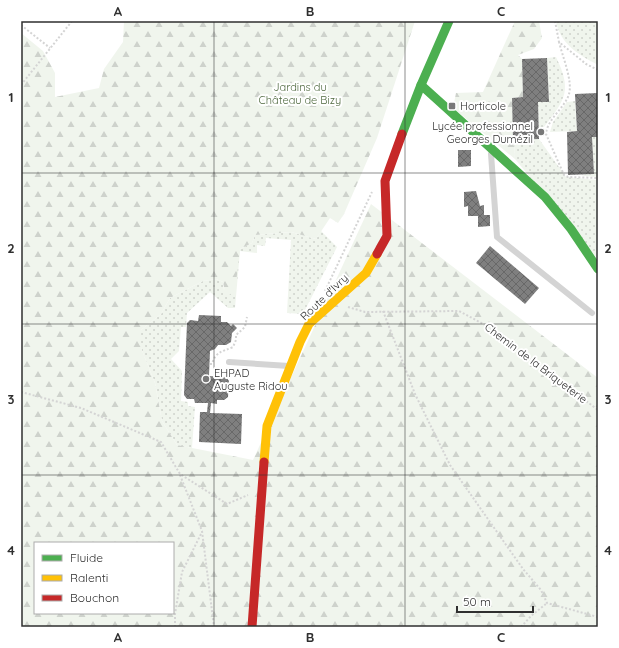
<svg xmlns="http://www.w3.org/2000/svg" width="619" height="648" font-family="Quicksand,sans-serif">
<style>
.green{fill:url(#green-dots)}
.forest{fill:url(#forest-firs);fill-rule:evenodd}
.building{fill:url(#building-cross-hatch)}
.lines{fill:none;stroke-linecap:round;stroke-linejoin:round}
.path{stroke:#d4d4d4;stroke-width:2;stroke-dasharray:2 2;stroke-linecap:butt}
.lane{stroke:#d4d4d4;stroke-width:6}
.fast{stroke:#4caf50;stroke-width:9}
.slow{stroke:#ffc107;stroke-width:9}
.jam{stroke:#c62828;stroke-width:9}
.grid{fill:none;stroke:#2f2f2f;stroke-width:1;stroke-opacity:0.55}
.poi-dot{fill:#787878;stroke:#fff;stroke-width:1.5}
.labels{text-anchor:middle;stroke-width:4;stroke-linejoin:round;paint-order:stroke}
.park-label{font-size:11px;fill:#4f693f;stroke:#fff}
.poi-label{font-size:11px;fill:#2f2f2f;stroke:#fff;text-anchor:start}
.street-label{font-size:11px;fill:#2f2f2f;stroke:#fff}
.neatline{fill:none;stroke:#2f2f2f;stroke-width:1.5}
.grid-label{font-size:13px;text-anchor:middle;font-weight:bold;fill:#2f2f2f}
</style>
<defs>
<pattern id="green-dots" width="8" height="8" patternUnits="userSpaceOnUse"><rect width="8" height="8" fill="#f0f5ed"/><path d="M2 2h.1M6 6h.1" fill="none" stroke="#ced2cc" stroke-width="1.8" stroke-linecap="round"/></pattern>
<pattern id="forest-firs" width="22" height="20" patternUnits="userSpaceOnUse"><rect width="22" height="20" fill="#f0f5ed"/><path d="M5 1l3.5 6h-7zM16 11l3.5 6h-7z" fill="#ced2cc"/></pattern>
<pattern id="building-cross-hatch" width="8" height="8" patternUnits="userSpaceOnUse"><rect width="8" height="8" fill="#7f7f7f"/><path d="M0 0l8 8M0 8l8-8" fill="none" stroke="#686868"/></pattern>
</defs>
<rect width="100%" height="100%" fill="#fff"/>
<g class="green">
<path d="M556 21H598V65C579 55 560 44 556 21Z"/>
<path d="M556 57C572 90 566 99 544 127H539L538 102 549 101 547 58Z"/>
<path d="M575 101 577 131 550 132 553 122 567 102Z"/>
<path d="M592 137H598V177L585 176 581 175 594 174Z"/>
<path d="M539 139 566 177 598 180V259L515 159 514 140Z"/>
<path d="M321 231 337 247 303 314 287 313 291 240 266 238 265 246 257 245V253L240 251 235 308H228L210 292 187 313 186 327H181L179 351 171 359 182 371 181 401 188 402V406L195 407 192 448 177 445 162 421 155 383 141 348V330L161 314 170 298 203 281 216 279 223 282 224 290 240 249 252 243 255 235 291 232 316 239Z"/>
</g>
<g class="forest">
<path d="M124 21H415L377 138 344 214 338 223 330 218 316 239 291 232 255 235 252 243 240 249 235 291 226 297 223 282 216 279 203 281 170 298 161 314 141 330V348L155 383 162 421 177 445 253 460 371 204 598 378V627H21V33L43 51 55 73V97L99 88 104 69 123 42ZM35 543H173V613H35Z"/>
<path d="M515 21H539L542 38 534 49 518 55 522 59 523 97 512 98 515 159 453 108 456 93 483 92Z"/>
</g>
<g class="building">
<path d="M547 58 549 102H538L539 139 513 140 512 98 523 97 522 59Z"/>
<path d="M598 93V137H592L594 174 568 175 567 132 577 131 575 94Z"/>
<path d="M458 150H471V166L458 167Z"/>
<path d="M476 191 480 206 484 205V215H490V226L478 227V216H468V206L464 207V192Z"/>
<path d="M490 246 539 288 525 304 476 263Z"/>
<path d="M199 315 221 316V322H227L231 326 233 324 237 328 232 333 231 342 226 345H218L215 349 210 351 209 376 226 377 229 381 228 397 224 400H217V404L211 403 210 413 242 414 241 444 199 442 200 412H207L208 403H195L194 399H187L184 395 187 323 190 320 198 321Z"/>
</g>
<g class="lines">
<g class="path">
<path d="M555 21 559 42"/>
<path d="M21 25 50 48"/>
<path d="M598 70 586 64 559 42C562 55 573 81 569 94 565 108 547 119 546 134L564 175 568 177 598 178"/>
<path d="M21 85 72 21"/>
<path d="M325 291 372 192"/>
<path d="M348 307 365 312 459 311 487 326 598 410"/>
<path d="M383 311 415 394 450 465 523 569 541 590 547 603 598 617"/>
<path d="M210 364H212C216 351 222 352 233 347L236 340V335L245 327 247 317"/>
<path d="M21 392 81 408 161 442 180 474 227 504 248 495"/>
<path d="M180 475 202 531 214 627"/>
<path d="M21 624 23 627"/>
<path d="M175 627V614L182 572 202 532"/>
<path d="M521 627 531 616 547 603"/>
</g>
<g class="lane">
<path d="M491 154 497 237 592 313"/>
<path d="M229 362 289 366"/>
</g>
<g class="fast">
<path d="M421 85 545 197 571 229 598 269"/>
<path d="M402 134 421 85 449 21"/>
</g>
<path class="slow" d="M264 462 267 426 300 342 309 324 366 273 377 254"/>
<g class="jam">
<path d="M377 254 387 236 385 181 402 134"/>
<path d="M252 627 264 462"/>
</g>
</g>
<path class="grid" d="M214 21V627M405 21V627M21 173H598M21 324H598M21 475H598"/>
<g class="poi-dot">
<rect x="448" y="102" width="8" height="8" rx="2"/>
<circle cx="541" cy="132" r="4"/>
<circle cx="206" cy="379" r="4"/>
</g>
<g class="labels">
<g class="park-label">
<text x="300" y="91">Jardins du<tspan x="300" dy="13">Château de Bizy</tspan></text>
</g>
<g class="poi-label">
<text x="460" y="110">Horticole</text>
<text x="533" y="130" text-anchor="end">Lycée professionnel<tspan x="533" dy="13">Georges Dumézil</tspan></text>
<text x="214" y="377">EHPAD<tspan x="214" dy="13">Auguste Ridou</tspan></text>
</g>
<g class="street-label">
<text transform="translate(324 297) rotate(-44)" y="4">Route d'Ivry</text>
<text transform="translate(536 363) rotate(37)" y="4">Chemin de la Briqueterie</text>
</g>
</g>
<rect width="619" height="648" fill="none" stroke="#ffffff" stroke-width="44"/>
<rect x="34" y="542" width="140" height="72" fill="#ffffff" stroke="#acacac"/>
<rect x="42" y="555" width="20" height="6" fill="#4caf50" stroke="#acacac"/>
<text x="70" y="562" font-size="12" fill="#2f2f2f">Fluide</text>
<rect x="42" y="575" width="20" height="6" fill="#ffc107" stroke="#acacac"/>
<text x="70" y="582" font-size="12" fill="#2f2f2f">Ralenti</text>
<rect x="42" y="595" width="20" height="6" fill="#c62828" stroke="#acacac"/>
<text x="70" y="602" font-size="12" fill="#2f2f2f">Bouchon</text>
<path d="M457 606v6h76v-6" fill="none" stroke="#2f2f2f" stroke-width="2"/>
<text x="463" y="606" font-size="12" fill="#2f2f2f" stroke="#ffffff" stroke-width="3" paint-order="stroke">50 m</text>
<rect x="22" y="22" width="575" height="604" class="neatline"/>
<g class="grid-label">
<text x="118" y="16">A</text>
<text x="310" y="16">B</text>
<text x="501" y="16">C</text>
<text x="11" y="102">1</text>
<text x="608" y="102">1</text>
<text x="11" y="253">2</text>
<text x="608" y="253">2</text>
<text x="11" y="404">3</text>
<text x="608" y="404">3</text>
<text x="11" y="555">4</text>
<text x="608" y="555">4</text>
<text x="118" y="642">A</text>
<text x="310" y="642">B</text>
<text x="501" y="642">C</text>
</g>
</svg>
